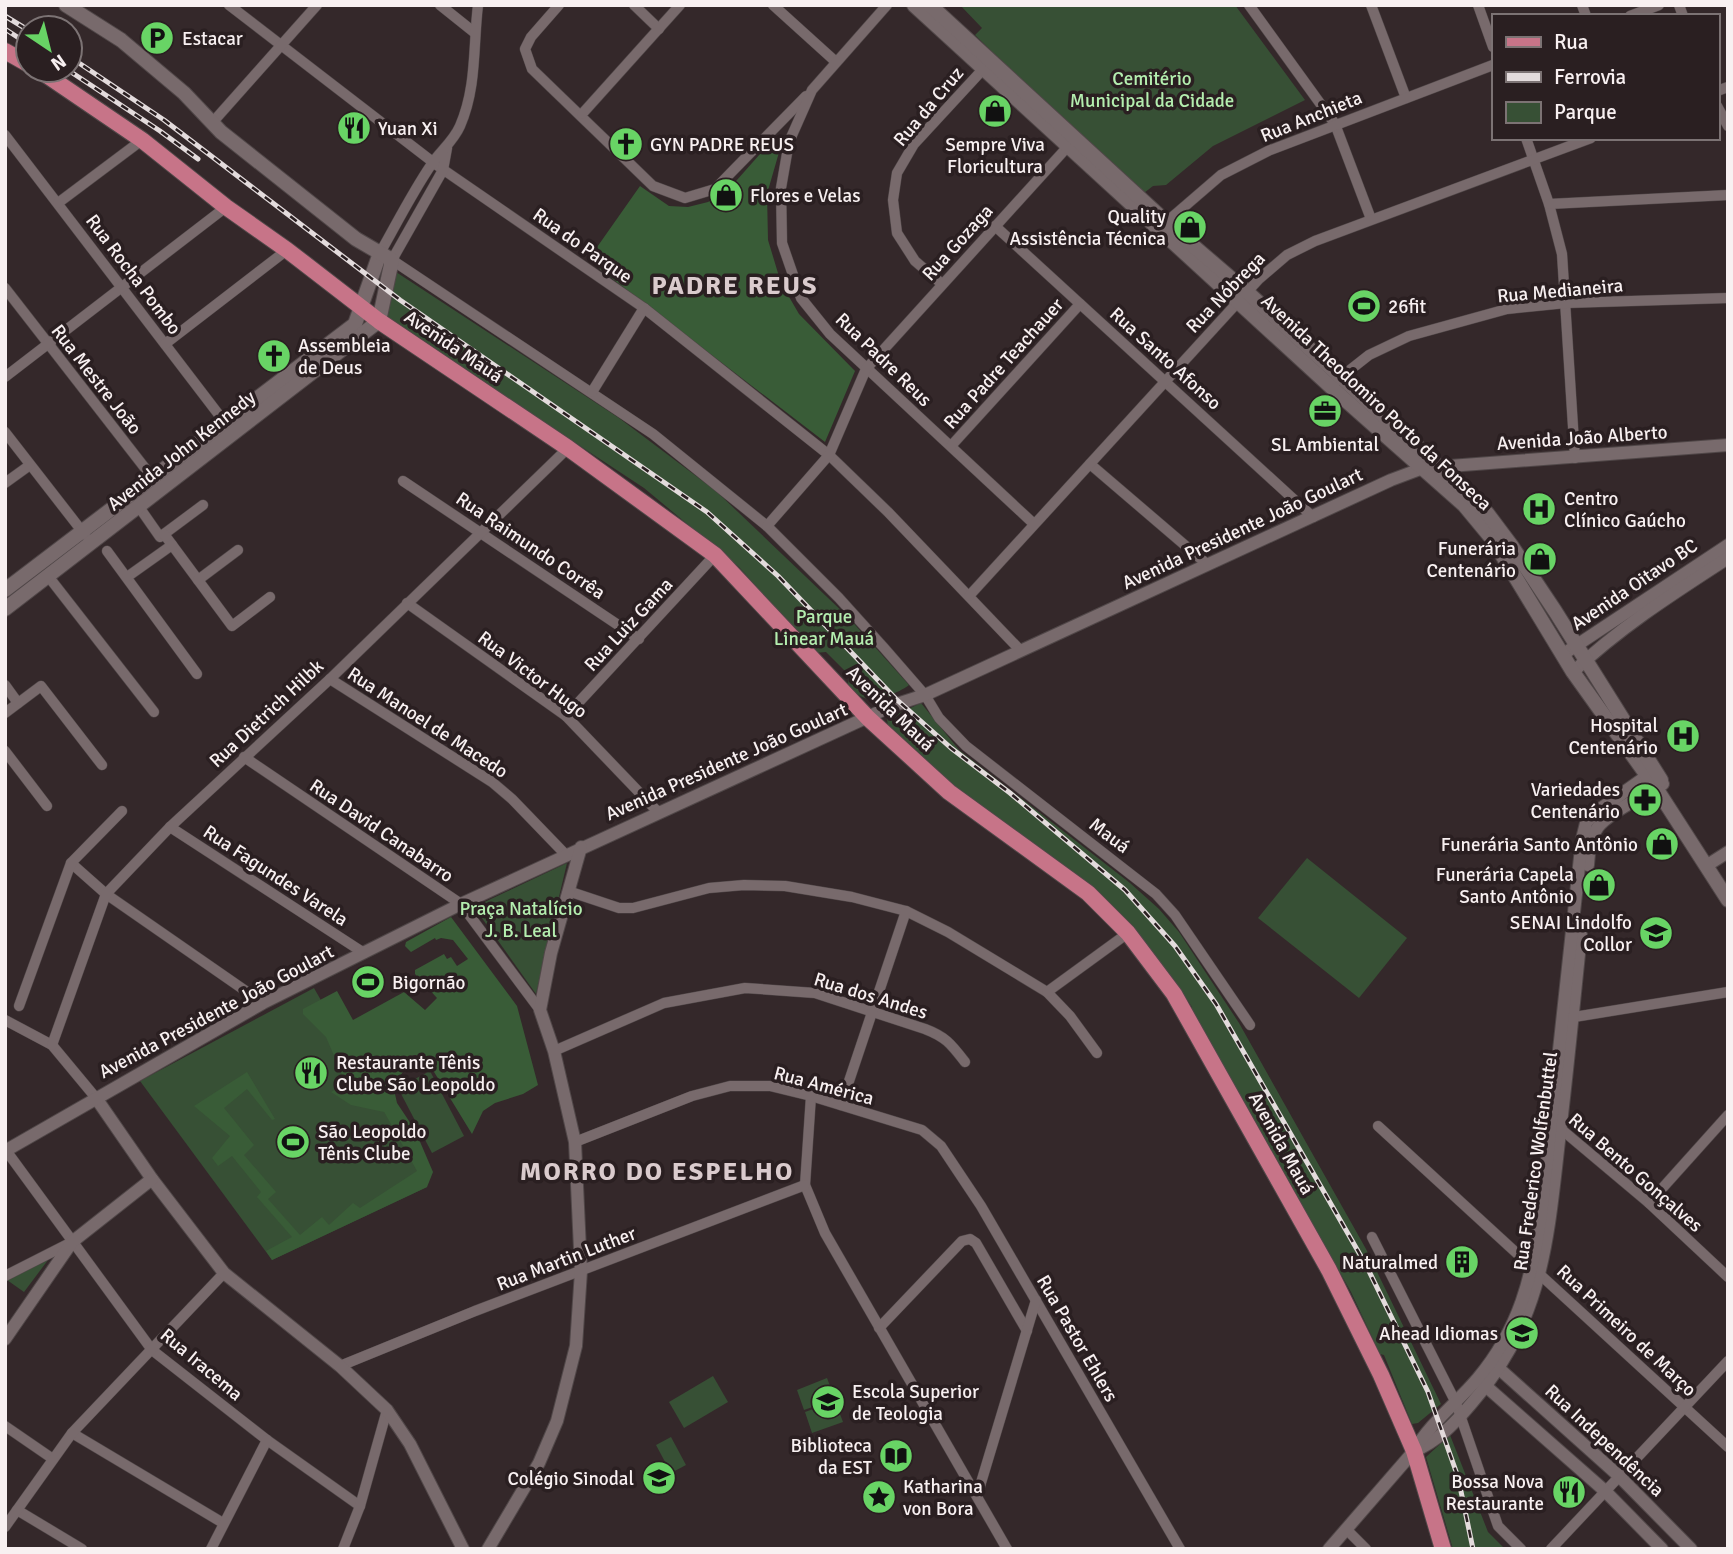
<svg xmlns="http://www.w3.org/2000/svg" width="1733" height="1554" font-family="Signika,sans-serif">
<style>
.green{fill:#375035}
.forest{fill:#395c37}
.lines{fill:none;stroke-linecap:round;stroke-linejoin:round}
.minor-casing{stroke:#504748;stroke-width:11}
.tertiary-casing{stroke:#504748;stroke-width:14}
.secondary-casing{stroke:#504748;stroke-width:16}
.primary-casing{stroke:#504748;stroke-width:18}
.minor{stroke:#786a6c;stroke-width:10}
.tertiary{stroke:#786a6c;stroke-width:12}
.secondary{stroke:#786a6c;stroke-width:14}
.primary{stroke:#c77488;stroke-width:16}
.rail-casing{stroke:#e3dbdc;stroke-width:5}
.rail{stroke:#2a1f21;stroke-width:2.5;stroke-dasharray:8;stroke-linecap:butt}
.labels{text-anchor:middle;stroke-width:7;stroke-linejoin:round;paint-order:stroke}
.poi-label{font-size:19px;fill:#f8f0f1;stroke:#2a1f21;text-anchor:start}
.park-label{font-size:19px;fill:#b4eeaf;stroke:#2a1f21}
.street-label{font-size:19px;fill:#f8f0f1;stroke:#2a1f21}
.district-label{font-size:26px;font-weight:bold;letter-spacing:2px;fill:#dacbcd;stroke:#2a1f21}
</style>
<rect width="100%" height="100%" fill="#34282a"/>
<g class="green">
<path d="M960 5H1235L1305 100 1213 146 1166 185 1153 186 1144 193 1074 132 975 35 982 28Z"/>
<path d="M396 272 619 418 716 491 848 617 909 685C903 690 896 692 889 696 871 703 861 700 848 685L849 675 826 652 815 653 739 567 644 488 387 319 384 314Z"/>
<path d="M921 703 959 750 1130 883 1159 909 1179 932 1239 1023 1366 1249 1441 1404 1418 1423 1412 1424 1384 1355 1380 1354 1351 1292 1216 1053 1191 1013 1192 1007 1173 978 1166 976 1102 900 1056 860 953 786 888 726 887 719Z"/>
<path d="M1307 858 1407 938 1359 998 1258 918Z"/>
<path d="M567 863 536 994 474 907Z"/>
<path d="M314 988 427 1187 272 1260 140 1081Z"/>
<path d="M430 1071 464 1136 432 1153 398 1088Z"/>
<path d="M51 1256 24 1292 7 1280Z"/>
<path d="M713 1376 728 1402 684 1428 669 1402Z"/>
<path d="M827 1378 835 1399 804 1410 797 1390Z"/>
<path d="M835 1401 843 1422 812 1433 805 1412Z"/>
<path d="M1450 1435 1488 1532 1505 1549H1453L1426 1457Z"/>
<path d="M671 1437 686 1465 671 1473 656 1445Z"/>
</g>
<g class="forest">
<path d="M775 137 782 142 767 194 768 240 781 283 799 314 855 371 825 442 588 260 640 186 669 206 688 207 708 202 729 189Z"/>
<path d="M451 917 517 1006 538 1085 523 1094 495 1103 483 1111 472 1134 431 1067 416 1055 409 1056 403 1072 393 1085 397 1103 415 1130 433 1172 427 1187 272 1260 266 1251 292 1237 257 1197 261 1192 232 1156 218 1166 212 1158 230 1136 194 1106 247 1072 275 1119 272 1120 247 1089 224 1108 254 1145 244 1155 276 1192 268 1199 300 1235 322 1217 329 1225 353 1203 360 1208 417 1171 384 1112 351 1105 331 1092 346 1084 326 1037 303 1014V1009L337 991 353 1020 404 992 425 1010 437 998 415 974V970L444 954 447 959 451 957 457 966 468 959 453 940 441 938 436 940 435 938 411 952 405 946 406 942Z"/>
</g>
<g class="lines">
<g class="minor-casing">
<g id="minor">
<path d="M229 5 438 166 644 308 829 455 888 512 1021 651"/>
<path d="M440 5 475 33"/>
<path d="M559 5 531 37 525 49 532 69 653 186 685 198 715 189 806 96"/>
<path d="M634 5 659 29"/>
<path d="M773 5 836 62"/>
<path d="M887 5 812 90 789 142 781 188 782 243 801 298 830 334 1034 524"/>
<path d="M1249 5 1335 124 1371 219"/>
<path d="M1371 5 1406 98"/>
<path d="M1478 5 1493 47"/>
<path d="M1582 5 1586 16"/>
<path d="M1679 5 1683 16"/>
<path d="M1630 16 1659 5"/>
<path d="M1717 91 1728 87"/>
<path d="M1717 106 1728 126"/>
<path d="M582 114 680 5"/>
<path d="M212 123 317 5"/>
<path d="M5 135 229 428"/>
<path d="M1526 138 1549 204 1562 254 1575 458"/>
<path d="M447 148 443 170 392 260 653 434 767 526 839 598 885 649 925 695 939 718 966 746 1156 894 1175 915 1250 1025"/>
<path d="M58 203 142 140"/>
<path d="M1549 204 1728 195"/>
<path d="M1163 225 1221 175 1268 151 1493 65"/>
<path d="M995 226 1313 517"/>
<path d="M380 253C397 223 412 193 431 165 440 151 453 142 460 126 477 87 473 46 478 5"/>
<path d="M942 284 915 261 897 233 893 200 897 173 914 144 986 66"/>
<path d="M5 288 155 481"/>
<path d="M165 344 287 250"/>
<path d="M5 377 226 207"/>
<path d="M1336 381 1369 355 1409 336 1507 309 1566 303 1728 298"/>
<path d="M592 392 644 308"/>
<path d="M5 432 85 535"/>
<path d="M951 446 1080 304"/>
<path d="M1090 464 1208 565"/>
<path d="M403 481 639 639"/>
<path d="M5 483 30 465"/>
<path d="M139 507 160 537 203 505"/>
<path d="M767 526 829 455 866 369 1071 143"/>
<path d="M164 534 232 626 270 597"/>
<path d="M107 551 197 674"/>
<path d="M48 576 154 712"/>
<path d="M127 577 172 545"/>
<path d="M198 580 238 550"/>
<path d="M969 596 1259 279 1287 255 1315 241 1591 138"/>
<path d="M407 603 566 716 658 812"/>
<path d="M330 679 492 782 512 799 566 855"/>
<path d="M5 685 18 703"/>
<path d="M5 713 41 686 102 765"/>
<path d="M566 716 715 555"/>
<path d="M5 751 47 806"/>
<path d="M244 757 461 904 540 1010"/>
<path d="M170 827 364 953"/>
<path d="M71 863 106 894 263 1003"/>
<path d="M568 891 619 908H633L709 888 744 885 785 886 852 897 906 911 948 932 1047 992 1070 1016 1097 1053"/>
<path d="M1047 992 1128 933"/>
<path d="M19 1006 71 863 122 811"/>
<path d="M1568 1018 1728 992"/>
<path d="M5 1020 52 1045 96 1098"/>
<path d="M52 1045 106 894 170 827 330 679 568 448"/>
<path d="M554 1051 664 1003 745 988 815 993 925 1029C946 1037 951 1044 965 1062"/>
<path d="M811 1096 805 1185 825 1233 1007 1549"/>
<path d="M841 1105 906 911"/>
<path d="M1555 1124 1649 1203 1728 1277"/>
<path d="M1378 1126 1728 1447"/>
<path d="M575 1142 692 1096 730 1086H770L811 1096 922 1130 941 1146 981 1206 1180 1549"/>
<path d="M5 1149 152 1350 267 1440 360 1506"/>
<path d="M1649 1203 1728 1115"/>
<path d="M1372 1237 1456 1403 1498 1526 1521 1549"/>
<path d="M5 1276 72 1242"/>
<path d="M879 1328 962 1241 970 1239 976 1243 1027 1331"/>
<path d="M340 1366 475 1311 805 1185"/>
<path d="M5 1426 53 1459"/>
<path d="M72 1433 223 1523"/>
<path d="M977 1496 1036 1300"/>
<path d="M17 1510 82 1549"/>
<path d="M5 1527 72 1433 224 1273"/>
<path d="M1347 1530 1366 1549"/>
<path d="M211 1549 267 1440"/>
<path d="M343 1549 360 1506 387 1410"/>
<path d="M1551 1549 1728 1361"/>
</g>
</g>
<g class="tertiary-casing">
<g id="tertiary">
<path d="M1562 655 1728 545"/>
<path d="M1573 672C1619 628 1674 593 1728 558"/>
<path d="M1588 865C1589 852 1590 838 1598 827 1608 813 1647 794 1663 784"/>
<path d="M1706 866 1728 852"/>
<path d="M96 1098 152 1179 224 1273 340 1366 387 1410 410 1444 463 1549"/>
<path d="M5 1151 263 1003 461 904 894 705 925 695 1391 480 1423 468 1728 445"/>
<path d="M5 1339 72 1242 152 1179"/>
<path d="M1495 1365 1619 1476 1691 1549"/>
<path d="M1480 1381 1605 1491 1662 1549"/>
<path d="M1414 1451C1437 1442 1455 1423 1471 1404 1544 1321 1548 1237 1560 1132 1568 1066 1574 1001 1581 935"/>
<path d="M488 1549 539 1463 557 1421 576 1346 581 1271 575 1142 554 1051 540 1010 551 953 581 847"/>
<path d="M1329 1549 1414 1451C1430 1423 1457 1403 1478 1378 1519 1329 1532 1278 1541 1215L1582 839 1586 823 1593 814 1654 771"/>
</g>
</g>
<g class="secondary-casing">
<g id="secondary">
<path d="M914 5 1342 397 1464 505 1493 540 1573 672 1656 788 1728 900"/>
<path d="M930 5 1177 232 1247 292 1418 447 1487 513 1511 545 1555 611 1661 780"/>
<path d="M5 590 355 324 380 253"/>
<path d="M5 609 379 321 392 260 356 239 221 132 184 93 121 40 66 5"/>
</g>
</g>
<g class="primary-casing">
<g id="primary">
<path d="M5 51 28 64"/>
<path d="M39 70 142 140 226 207 287 250 379 321 568 448 715 555 868 718 949 792 1088 893 1128 933 1174 994 1329 1270 1381 1375 1414 1451 1443 1549"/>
</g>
</g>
<use href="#minor" class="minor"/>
<use href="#tertiary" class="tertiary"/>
<use href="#secondary" class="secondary"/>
<use href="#primary" class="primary"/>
<g class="rail-casing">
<g id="rail">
<path d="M5 16 28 30"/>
<path d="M5 29 28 44"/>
<path d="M70 57 164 120 400 300 707 512 778 576 896 699 951 748 1010 793 1125 890 1175 946 1216 1004 1366 1265 1428 1392 1458 1477 1473 1549"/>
<path d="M68 70 160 131 198 159"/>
</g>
</g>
<use href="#rail" class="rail"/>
</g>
<defs>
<g id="parking-disc" transform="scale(1.75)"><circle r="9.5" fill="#68d465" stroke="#2a1f21"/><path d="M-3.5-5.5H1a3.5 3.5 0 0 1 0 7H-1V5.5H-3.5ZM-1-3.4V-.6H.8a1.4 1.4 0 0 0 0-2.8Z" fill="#111"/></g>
<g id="shop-disc" transform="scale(1.75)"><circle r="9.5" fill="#68d465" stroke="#2a1f21"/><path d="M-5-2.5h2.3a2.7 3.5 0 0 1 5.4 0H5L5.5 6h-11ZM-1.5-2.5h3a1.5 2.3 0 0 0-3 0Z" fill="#111"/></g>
<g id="restaurant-disc" transform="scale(1.75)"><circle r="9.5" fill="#68d465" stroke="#2a1f21"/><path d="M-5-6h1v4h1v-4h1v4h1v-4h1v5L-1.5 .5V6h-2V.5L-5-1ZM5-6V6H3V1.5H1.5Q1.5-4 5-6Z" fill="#111"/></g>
<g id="church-disc" transform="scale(1.75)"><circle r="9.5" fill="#68d465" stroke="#2a1f21"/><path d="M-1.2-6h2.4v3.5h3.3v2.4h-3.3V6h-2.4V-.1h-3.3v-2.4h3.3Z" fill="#111"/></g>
<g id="stadium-disc" transform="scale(1.75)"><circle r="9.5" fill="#68d465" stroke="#2a1f21"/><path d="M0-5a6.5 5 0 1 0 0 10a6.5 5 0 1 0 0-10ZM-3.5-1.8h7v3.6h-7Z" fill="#111"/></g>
<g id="office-disc" transform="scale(1.75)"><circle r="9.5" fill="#68d465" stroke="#2a1f21"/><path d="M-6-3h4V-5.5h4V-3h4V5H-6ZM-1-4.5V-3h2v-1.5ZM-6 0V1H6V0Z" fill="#111"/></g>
<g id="hospital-disc" transform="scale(1.75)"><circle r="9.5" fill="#68d465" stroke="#2a1f21"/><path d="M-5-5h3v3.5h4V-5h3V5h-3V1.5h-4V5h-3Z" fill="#111"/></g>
<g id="pharmacy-disc" transform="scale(1.75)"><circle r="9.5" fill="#68d465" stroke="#2a1f21"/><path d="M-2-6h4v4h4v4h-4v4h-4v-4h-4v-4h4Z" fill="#111"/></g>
<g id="school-disc" transform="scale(1.75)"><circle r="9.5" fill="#68d465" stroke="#2a1f21"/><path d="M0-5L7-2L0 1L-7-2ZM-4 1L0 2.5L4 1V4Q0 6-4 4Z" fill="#111"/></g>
<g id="building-disc" transform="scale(1.75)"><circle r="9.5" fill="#68d465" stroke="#2a1f21"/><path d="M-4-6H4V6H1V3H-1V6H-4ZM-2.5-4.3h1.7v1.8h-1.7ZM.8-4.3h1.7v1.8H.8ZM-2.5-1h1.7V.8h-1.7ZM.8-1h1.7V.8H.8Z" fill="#111"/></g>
<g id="university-disc" transform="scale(1.75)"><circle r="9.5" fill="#68d465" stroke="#2a1f21"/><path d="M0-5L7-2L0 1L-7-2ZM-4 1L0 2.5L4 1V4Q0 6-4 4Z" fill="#111"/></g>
<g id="library-disc" transform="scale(1.75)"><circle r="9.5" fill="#68d465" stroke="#2a1f21"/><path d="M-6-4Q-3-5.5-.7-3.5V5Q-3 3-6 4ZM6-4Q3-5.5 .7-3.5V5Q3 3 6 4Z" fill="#111"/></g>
<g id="sight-disc" transform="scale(1.75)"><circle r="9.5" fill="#68d465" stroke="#2a1f21"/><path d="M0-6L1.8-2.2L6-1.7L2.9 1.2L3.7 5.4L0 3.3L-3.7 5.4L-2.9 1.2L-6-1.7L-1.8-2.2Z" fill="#111"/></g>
</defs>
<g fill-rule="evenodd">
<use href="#parking-disc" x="157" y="38"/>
<use href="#shop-disc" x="995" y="111"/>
<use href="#restaurant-disc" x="354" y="128"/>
<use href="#church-disc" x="626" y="144"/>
<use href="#shop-disc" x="726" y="195"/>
<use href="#shop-disc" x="1190" y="227"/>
<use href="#stadium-disc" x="1364" y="306"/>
<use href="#church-disc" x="274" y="356"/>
<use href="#office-disc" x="1325" y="411"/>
<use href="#hospital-disc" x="1539" y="509"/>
<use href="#shop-disc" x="1540" y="559"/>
<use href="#hospital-disc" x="1683" y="736"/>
<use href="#pharmacy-disc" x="1645" y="800"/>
<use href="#shop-disc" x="1662" y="844"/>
<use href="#shop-disc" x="1599" y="885"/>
<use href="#school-disc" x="1656" y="933"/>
<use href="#stadium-disc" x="368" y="982"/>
<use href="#restaurant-disc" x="311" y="1073"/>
<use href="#stadium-disc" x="293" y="1142"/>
<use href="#building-disc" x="1462" y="1262"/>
<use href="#school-disc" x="1522" y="1333"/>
<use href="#university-disc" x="828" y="1402"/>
<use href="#library-disc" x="896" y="1456"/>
<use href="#school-disc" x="659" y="1478"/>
<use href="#restaurant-disc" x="1569" y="1492"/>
<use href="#sight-disc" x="879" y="1497"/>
</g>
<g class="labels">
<g class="poi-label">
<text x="182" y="45">Estacar</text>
<text x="378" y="135">Yuan Xi</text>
<text x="650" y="151">GYN PADRE REUS</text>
<text x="995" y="151" text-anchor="middle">Sempre Viva<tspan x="995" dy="22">Floricultura</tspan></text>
<text x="750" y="202">Flores e Velas</text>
<text x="1166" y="223" text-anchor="end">Quality<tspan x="1166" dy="22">Assistência Técnica</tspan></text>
<text x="1388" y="313">26fit</text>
<text x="298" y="352">Assembleia<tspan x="298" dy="22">de Deus</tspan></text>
<text x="1325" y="451" text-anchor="middle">SL Ambiental</text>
<text x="1564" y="505">Centro<tspan x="1564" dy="22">Clínico Gaúcho</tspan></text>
<text x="1516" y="555" text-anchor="end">Funerária<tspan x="1516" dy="22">Centenário</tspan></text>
<text x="1658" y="732" text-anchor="end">Hospital<tspan x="1658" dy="22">Centenário</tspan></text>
<text x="1620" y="796" text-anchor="end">Variedades<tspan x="1620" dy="22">Centenário</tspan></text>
<text x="1638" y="851" text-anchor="end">Funerária Santo Antônio</text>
<text x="1574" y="881" text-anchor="end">Funerária Capela<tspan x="1574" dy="22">Santo Antônio</tspan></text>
<text x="1632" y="929" text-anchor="end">SENAI Lindolfo<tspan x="1632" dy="22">Collor</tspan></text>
<text x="392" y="989">Bigornão</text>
<text x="336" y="1069">Restaurante Tênis<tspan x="336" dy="22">Clube São Leopoldo</tspan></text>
<text x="318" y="1138">São Leopoldo<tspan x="318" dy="22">Tênis Clube</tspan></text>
<text x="1438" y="1269" text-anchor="end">Naturalmed</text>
<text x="1498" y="1340" text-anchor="end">Ahead Idiomas</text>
<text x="852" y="1398">Escola Superior<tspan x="852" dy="22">de Teologia</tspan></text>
<text x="872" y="1452" text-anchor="end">Biblioteca<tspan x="872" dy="22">da EST</tspan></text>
<text x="634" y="1485" text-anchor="end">Colégio Sinodal</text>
<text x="1544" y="1488" text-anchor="end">Bossa Nova<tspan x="1544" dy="22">Restaurante</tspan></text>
<text x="903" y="1493">Katharina<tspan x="903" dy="22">von Bora</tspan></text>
</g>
<g class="park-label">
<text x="1152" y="85">Cemitério<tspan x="1152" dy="22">Municipal da Cidade</tspan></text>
<text x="824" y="623">Parque<tspan x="824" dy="22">Linear Mauá</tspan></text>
<text x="521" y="915">Praça Natalício<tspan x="521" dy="22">J. B. Leal</tspan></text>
</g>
<g class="street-label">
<text transform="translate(928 106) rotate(-50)" y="7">Rua da Cruz</text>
<text transform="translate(1311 116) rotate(-22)" y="7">Rua Anchieta</text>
<text transform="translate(957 242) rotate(-48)" y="7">Rua Gozaga</text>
<text transform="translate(583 245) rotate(35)" y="7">Rua do Parque</text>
<text transform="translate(134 274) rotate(53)" y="7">Rua Rocha Pombo</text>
<text transform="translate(1560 290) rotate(-5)" y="7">Rua Medianeira</text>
<text transform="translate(1225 292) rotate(-46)" y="7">Rua Nóbrega</text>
<text transform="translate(454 346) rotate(34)" y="7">Avenida Mauá</text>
<text transform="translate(1166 358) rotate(42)" y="7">Rua Santo Afonso</text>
<text transform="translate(884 359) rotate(44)" y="7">Rua Padre Reus</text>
<text transform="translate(1003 363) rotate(-48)" y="7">Rua Padre Teachauer</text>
<text transform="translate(97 379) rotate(52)" y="7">Rua Mestre João</text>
<text transform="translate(1377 402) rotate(43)" y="7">Avenida Theodomiro Porto da Fonseca</text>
<text transform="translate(1582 437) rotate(-4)" y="7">Avenida João Alberto</text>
<text transform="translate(181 450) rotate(-38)" y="7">Avenida John Kennedy</text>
<text transform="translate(1242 528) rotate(-25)" y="7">Avenida Presidente João Goulart</text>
<text transform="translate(531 545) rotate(34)" y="7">Rua Raimundo Corrêa</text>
<text transform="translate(1634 584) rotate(-34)" y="7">Avenida Oitavo BC</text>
<text transform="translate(628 624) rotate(-47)" y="7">Rua Luiz Gama</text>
<text transform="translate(533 674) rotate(37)" y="7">Rua Victor Hugo</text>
<text transform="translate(891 708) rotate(44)" y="7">Avenida Mauá</text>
<text transform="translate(266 713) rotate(-43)" y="7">Rua Dietrich Hilbk</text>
<text transform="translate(428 722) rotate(33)" y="7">Rua Manoel de Macedo</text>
<text transform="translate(726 761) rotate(-24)" y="7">Avenida Presidente João Goulart</text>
<text transform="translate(382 830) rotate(34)" y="7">Rua David Canabarro</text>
<text transform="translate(1110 835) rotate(37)" y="7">Mauá</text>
<text transform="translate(276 875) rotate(33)" y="7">Rua Fagundes Varela</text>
<text transform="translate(871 995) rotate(17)" y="7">Rua dos Andes</text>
<text transform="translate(216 1011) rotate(-28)" y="7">Avenida Presidente João Goulart</text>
<text transform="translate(824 1085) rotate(15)" y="7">Rua América</text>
<text transform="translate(1282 1143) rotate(61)" y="7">Avenida Mauá</text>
<text transform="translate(1535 1161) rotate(-82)" y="7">Rua Frederico Wolfenbuttel</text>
<text transform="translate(1636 1172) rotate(41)" y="7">Rua Bento Gonçalves</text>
<text transform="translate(566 1258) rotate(-21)" y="7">Rua Martin Luther</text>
<text transform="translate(1627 1330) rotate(43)" y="7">Rua Primeiro de Março</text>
<text transform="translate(1078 1338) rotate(60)" y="7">Rua Pastor Ehlers</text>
<text transform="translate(202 1364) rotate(40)" y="7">Rua Iracema</text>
<text transform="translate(1605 1440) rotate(43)" y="7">Rua Independência</text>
</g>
<g class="district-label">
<text x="735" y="294">PADRE REUS</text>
<text x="657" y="1180">MORRO DO ESPELHO</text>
</g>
</g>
<rect width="1733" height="1554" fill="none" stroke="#f8f0f1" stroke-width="14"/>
<rect x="1492" y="14" width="228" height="126" fill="#2a1f21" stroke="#7c7374" stroke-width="2"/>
<rect x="1506" y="37" width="35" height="10" fill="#c77488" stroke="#7c7374" stroke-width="2"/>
<text x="1554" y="49" font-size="21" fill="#f8f0f1">Rua</text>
<rect x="1506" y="72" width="35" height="10" fill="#e3dbdc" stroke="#7c7374" stroke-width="2"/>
<text x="1554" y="84" font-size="21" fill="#f8f0f1">Ferrovia</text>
<rect x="1506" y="102" width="35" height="21" fill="#375035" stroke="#7c7374" stroke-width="2"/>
<text x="1554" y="119" font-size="21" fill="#f8f0f1">Parque</text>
<g transform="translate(49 49) rotate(145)"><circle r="33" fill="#2a1f21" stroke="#7c7374" stroke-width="2"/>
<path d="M0-5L12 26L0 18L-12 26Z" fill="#68d465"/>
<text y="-10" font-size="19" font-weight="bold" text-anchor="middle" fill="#f8f0f1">N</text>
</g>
</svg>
